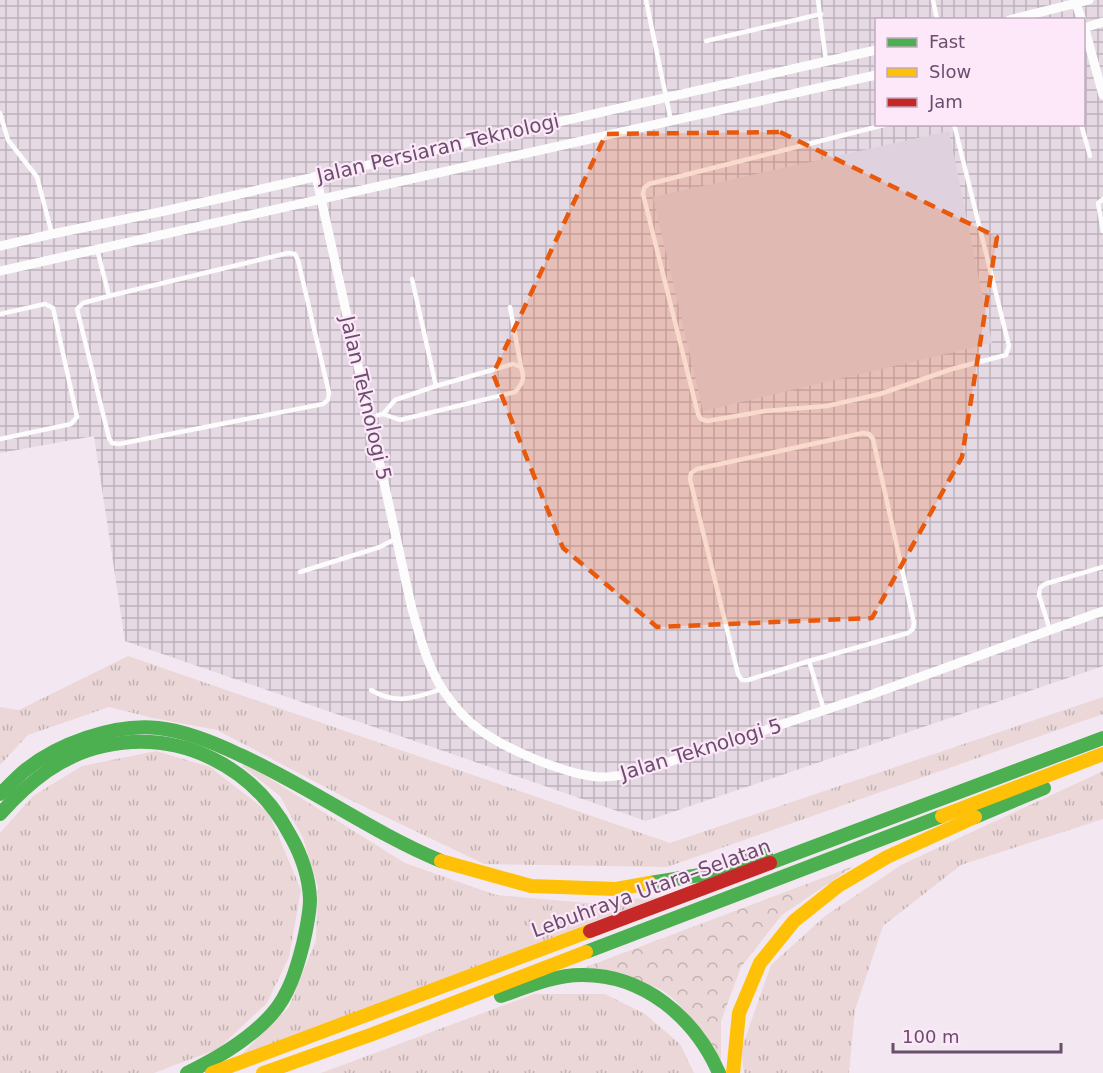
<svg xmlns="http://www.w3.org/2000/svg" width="1103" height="1073" font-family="'DejaVu Sans',sans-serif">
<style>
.industrial{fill:url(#industrial-grid);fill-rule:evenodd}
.grass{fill:url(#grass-tufts)}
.forest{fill:url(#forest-crowns)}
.building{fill:#dfd1de}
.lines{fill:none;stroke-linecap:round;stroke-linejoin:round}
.lane{stroke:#fdfcfd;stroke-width:4.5}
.street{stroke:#fdfcfd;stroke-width:9}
.fast{stroke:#4caf50;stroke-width:14}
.slow{stroke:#ffc107;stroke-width:14}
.jam{stroke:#c62828;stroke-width:14}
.marked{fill:#e8590c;fill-opacity:0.2;stroke:#e8590c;stroke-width:4.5;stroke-dasharray:12 8;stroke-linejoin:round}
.labels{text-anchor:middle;stroke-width:4.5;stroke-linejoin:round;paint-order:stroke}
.street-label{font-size:20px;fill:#6b4d6d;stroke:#fce8f8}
</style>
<defs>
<pattern id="industrial-grid" width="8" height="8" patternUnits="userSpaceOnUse" patternTransform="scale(1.5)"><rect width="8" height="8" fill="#e5d9e4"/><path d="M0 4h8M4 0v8" fill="none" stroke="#beb2bd"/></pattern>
<pattern id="grass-tufts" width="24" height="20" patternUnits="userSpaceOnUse" patternTransform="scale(1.5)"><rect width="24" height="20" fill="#ebd7d8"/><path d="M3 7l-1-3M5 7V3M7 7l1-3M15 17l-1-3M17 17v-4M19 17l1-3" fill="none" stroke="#c2b1b3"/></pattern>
<pattern id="forest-crowns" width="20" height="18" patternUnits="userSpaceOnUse" patternTransform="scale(1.5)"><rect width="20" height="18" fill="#ebd7d8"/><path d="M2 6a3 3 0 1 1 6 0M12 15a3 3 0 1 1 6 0" fill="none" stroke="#c2b1b3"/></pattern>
</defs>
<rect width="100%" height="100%" fill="#f3e8f1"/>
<path class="industrial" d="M0 0H1103V666L646 821 125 641 94 436 0 453ZM876 20H1084V124H876Z"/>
<g class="grass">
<path d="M128 656 670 843 1103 697V714L667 867 484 864 342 796 217 730 153 718 109 707 28 735 0 765V707L19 710Z"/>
<path d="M156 751 210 767 269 813 301 890 289 957 267 1003 218 1049 154 1073H0V833L33 796 82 766Z"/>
<path d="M245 763 405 863 496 895 587 903 659 897 239 1057 289 1007 316 940 318 887 303 838 280 796 242 766Z"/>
<path d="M1103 771V819L961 865 883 926 855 1010 849 1073H744L741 1050 771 965 825 916 901 865Z"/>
<path d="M534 994H605L645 1014 680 1044 694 1073H321Z"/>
</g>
<path class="forest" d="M854 866 782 915 741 967 721 1021V1073C707 1046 689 1007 663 991 638 976 606 974 578 970Z"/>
<path class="building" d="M949 131 992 343 703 411 653 197Z"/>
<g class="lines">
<g class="lane">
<path d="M646 0 671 121"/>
<path d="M818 0 826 61"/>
<path d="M933 0 937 20"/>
<path d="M706 41 821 14"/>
<path d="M0 113 8 140 37 177 52 234"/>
<path d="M888 124 649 184 644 188 643 194 698 414 701 419 707 421 765 411 827 406 880 394 952 369 1006 355 1009 346 954 124"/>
<path d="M1081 124 1090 156"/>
<path d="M1103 199 1098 203 1103 231"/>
<path d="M97 249 109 296 288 253 295 254 298 260 329 393 328 400 323 404 119 444 112 443 109 438 77 309 83 303 109 296"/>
<path d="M412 279 436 386"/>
<path d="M510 307 521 367"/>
<path d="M0 314 45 304 53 308 77 417 71 424 0 439"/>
<path d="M370 417 383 414 400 420 515 392C523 383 525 378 521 367L513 364 436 386 395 400 383 414"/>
<path d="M863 433 869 434 873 439 914 623 913 629 908 633 809 661 748 680H742L738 674 690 479 691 473 697 469Z"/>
<path d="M300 572 380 547 397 538"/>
<path d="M1050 630 1039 595 1040 588 1045 584 1103 567"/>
<path d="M809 661 824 710"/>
<path d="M371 690C398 706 415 697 442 689"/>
</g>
<g class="street">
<path d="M1076 4 1082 20"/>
<path d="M1009 20 1089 0"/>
<path d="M1084 26 1103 95"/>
<path d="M1084 28 1103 22"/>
<path d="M316 176 412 609C420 636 427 666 443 690 453 705 466 720 480 730 507 750 565 774 598 777 612 778 626 774 639 772L870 695 1103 611"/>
<path d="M0 246 52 234 160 212 876 50"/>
<path d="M0 271 876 75"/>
</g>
<g class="fast">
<path d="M0 794C8 787 15 779 23 772 56 744 115 723 158 728 186 731 215 743 240 755 309 786 371 832 441 861"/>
<path d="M0 814C29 782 61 755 104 746 181 729 254 767 290 835 301 854 309 877 310 899 310 914 306 930 303 944 297 968 289 995 272 1014 249 1040 218 1058 187 1073"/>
<path d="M975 817 1044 788"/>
<path d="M770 863 1103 738"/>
<path d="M650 883 700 875 766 855"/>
<path d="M586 952 942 816"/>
<path d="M501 996C527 987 554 975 581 975 644 974 695 1018 719 1073"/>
</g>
<g class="slow">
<path d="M942 816 1103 754"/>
<path d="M441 861 531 886 616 889 650 883"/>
<path d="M212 1073 590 931"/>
<path d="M263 1073 373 1034 586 952"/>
<path d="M733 1073 739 1013 760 963 794 921 838 886 887 857 975 817"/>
</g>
<path class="jam" d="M590 931 770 863"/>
</g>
<path class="marked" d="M780 132 997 237 962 457 872 618 657 627 563 548 493 374 606 134Z"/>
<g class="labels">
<g class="street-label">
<text transform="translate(438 148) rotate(-13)" y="7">Jalan Persiaran Teknologi</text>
<text transform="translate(366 398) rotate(77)" y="7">Jalan Teknologi 5</text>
<text transform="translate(701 749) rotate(-17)" y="7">Jalan Teknologi 5</text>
<text transform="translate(651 888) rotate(-20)" y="7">Lebuhraya Utara–Selatan</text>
</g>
</g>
<rect x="875" y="18" width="210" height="108" fill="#fce8f8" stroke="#c2aac0" stroke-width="1.5"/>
<rect x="887" y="38" width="30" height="9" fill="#4caf50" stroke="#c2aac0" stroke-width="1.5"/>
<text x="929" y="48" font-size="18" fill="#6b4d6d">Fast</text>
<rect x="887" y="68" width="30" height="9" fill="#ffc107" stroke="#c2aac0" stroke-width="1.5"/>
<text x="929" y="78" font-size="18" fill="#6b4d6d">Slow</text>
<rect x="887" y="98" width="30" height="9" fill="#c62828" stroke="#c2aac0" stroke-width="1.5"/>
<text x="929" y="108" font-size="18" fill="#6b4d6d">Jam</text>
<path d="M893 1043v9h168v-9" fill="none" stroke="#6b4d6d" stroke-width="3"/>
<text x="902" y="1043" font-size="18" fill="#6b4d6d" stroke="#fce8f8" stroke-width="4.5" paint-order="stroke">100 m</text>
</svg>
